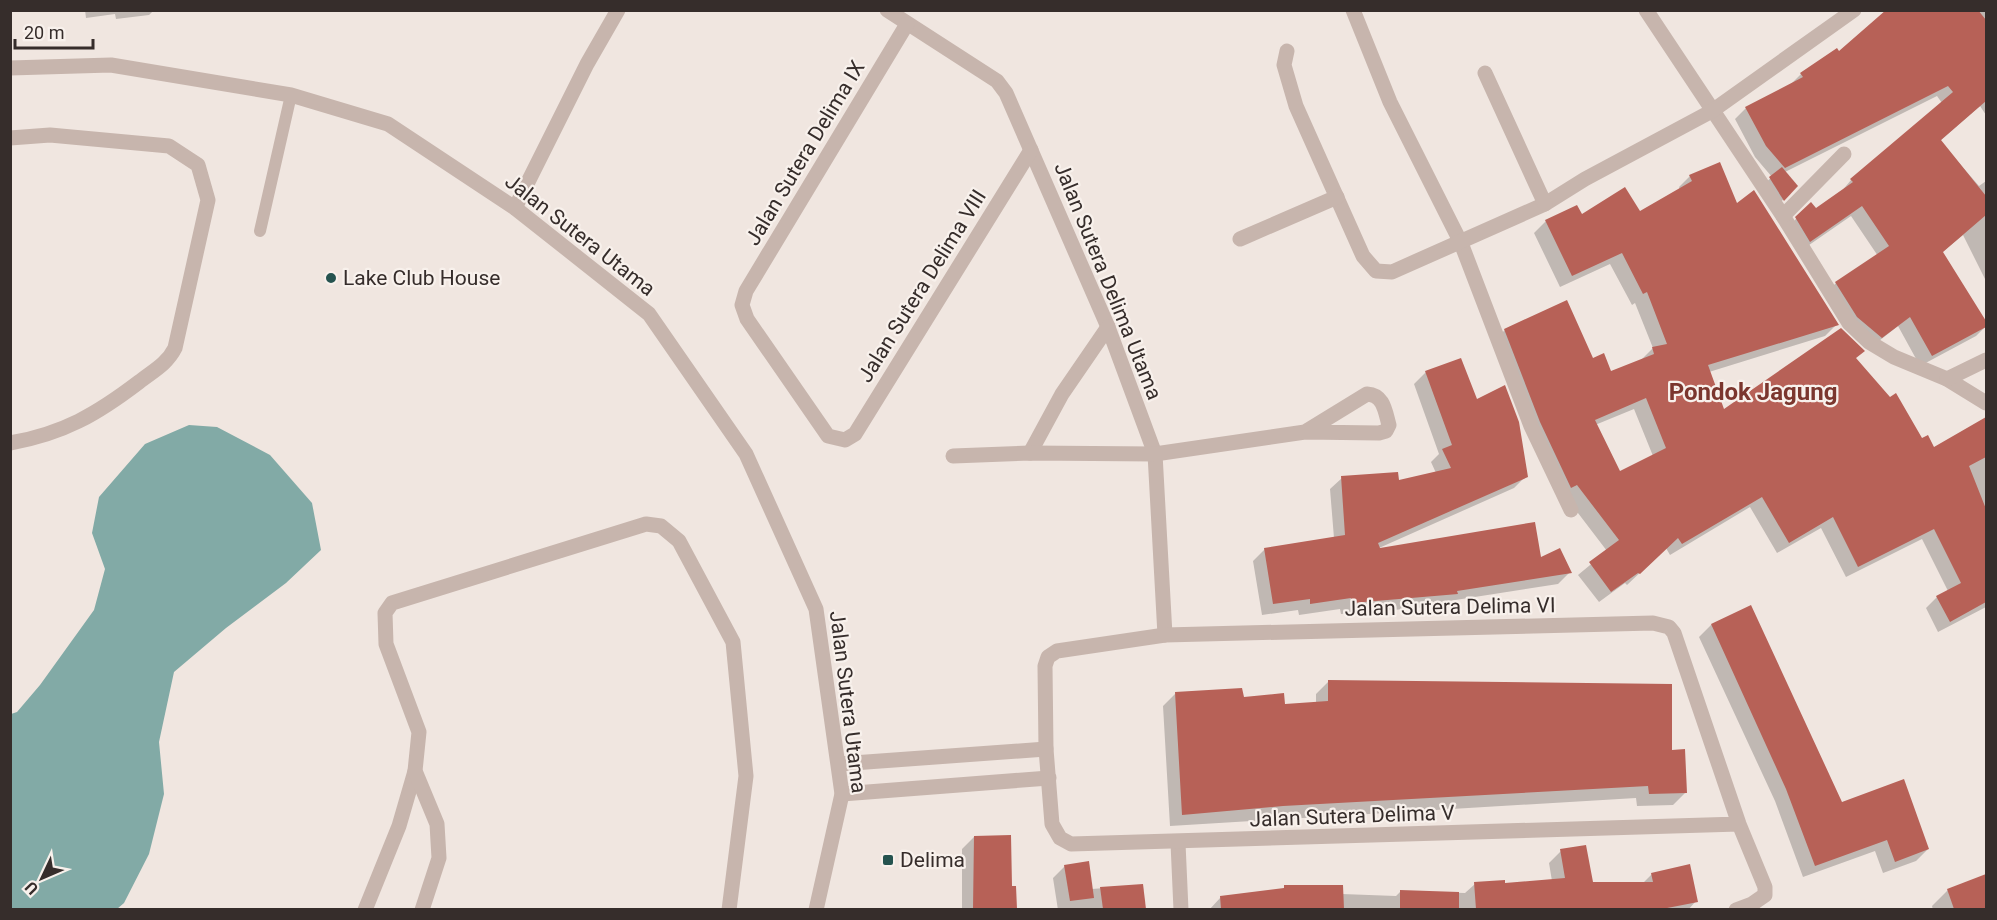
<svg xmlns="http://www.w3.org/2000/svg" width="1997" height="920" font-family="Roboto,sans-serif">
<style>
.water{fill:#82aaa6}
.shadow{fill:#0003;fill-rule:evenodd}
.building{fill:#b76157;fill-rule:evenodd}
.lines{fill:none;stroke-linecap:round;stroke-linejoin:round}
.service{stroke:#c7b5ad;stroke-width:12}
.minor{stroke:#c7b5ad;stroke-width:15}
.tertiary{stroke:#c7b5ad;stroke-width:15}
.poi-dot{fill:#25534f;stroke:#f8f1ec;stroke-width:2}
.labels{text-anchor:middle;stroke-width:4.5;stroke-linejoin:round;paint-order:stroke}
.street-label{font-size:21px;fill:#362d2b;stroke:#f8f1ec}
.poi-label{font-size:21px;fill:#362d2b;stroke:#f8f1ec;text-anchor:start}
.quarter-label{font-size:24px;font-weight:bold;fill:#7b362e;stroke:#f8f1ec}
</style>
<rect width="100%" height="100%" fill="#f0e6e0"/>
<path class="water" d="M189 425 217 427 270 455 312 503 321 550 286 583 226 628 174 672 159 742 164 794 149 854 124 903 117 909H11V714L17 712 40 685 94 610 105 569 92 533 99 497 145 444Z"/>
<g class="shadow">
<path d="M85 10H154L149 15 116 19 115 14 86 18Z"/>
<path d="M1888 10H1986V115L1980 106 1940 141 1979 186 1986 181V281L1963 235 1941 253 1986 326 1976 336 1920 366 1898 326 1870 348 1825 294 1836 283 1878 256 1851 216 1799 252 1785 230 1811 204 1816 210 1841 192 1851 180 1942 103 1937 96 1785 172 1796 186 1778 205 1764 184 1772 177 1755 157 1735 119 1746 108 1790 85 1801 74 1839 53Z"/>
<path d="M1690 176 1736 206 1837 324 1825 336 1709 372 1723 411 1855 359 1921 440 1934 449 1986 424V607L1938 632 1926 608 1937 597 1948 591 1922 539 1846 577 1821 528 1777 553 1750 507 1670 555 1666 548 1627 585 1625 583 1599 602 1578 575 1607 551 1565 496 1493 341 1505 330 1592 360 1610 373 1640 361 1653 348 1635 303 1632 305 1610 264 1560 287 1534 233 1546 221 1581 216 1639 213 1680 190 1679 187ZM1634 409 1653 456 1619 473 1595 425Z"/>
<path d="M1426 372 1476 402 1526 476 1514 488 1379 548 1539 559 1570 572 1558 584 1449 601 1444 606 1341 614 1340 609 1299 615 1298 610 1262 615 1253 561 1265 549 1334 538 1330 489 1342 478 1397 482 1436 473 1431 462 1439 454 1414 384Z"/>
<path d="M1751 607 1841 803 1928 849 1916 861 1883 873 1875 851 1803 877 1775 801 1699 637 1711 625Z"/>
<path d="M1329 681 1686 792 1673 805 1637 806 1636 798 1170 826 1163 706 1175 694 1242 699 1284 706 1316 703V694Z"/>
<path d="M974 837 1011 887H1015V910H962V849Z"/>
<path d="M1561 851 1592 884H1642L1652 874 1696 901 1688 910H1209L1221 897 1281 890 1285 887 1342 894 1396 896 1401 891 1465 893 1475 884 1504 885 1552 881 1549 863Z"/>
<path d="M1065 866 1092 889 1142 885 1144 910H1058L1053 878Z"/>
<path d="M1986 877V910H1933L1932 906 1948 890Z"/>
</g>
<g class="building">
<path d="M1886 10H1978L1986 20V101L1941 140 1986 196V215L1943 252 1986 321V327L1932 356 1910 317 1882 338 1857 317 1835 282 1889 246 1862 206 1810 242 1795 217 1811 202 1816 208 1853 182 1850 179 1953 92 1948 86 1785 168 1766 146 1745 107 1803 77 1800 73 1837 48 1839 51Z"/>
<path d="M1720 162 1737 203 1754 190 1839 325 1708 365 1724 409 1841 328 1865 351 1856 358 1890 397 1896 393 1922 438 1928 435 1934 447 1986 417V457L1969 466 1986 509V602L1950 622 1936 596 1961 583 1934 529 1858 567 1833 517 1789 543 1762 497 1682 544 1678 538 1640 574 1638 573 1611 592 1589 562 1619 540 1577 485 1571 488 1540 422 1504 329 1567 300 1593 358 1604 353 1611 371 1654 354 1652 347 1667 344 1647 292 1643 294 1622 253 1572 276 1545 220 1577 205 1582 214 1625 187 1640 211 1692 181 1689 175ZM1646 398 1666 448 1620 471 1595 420Z"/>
<path d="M1782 167 1798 186 1784 201 1769 177Z"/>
<path d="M1461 358 1477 399 1505 385 1519 422 1528 477 1378 543 1380 548 1535 522 1541 557 1560 548 1572 573 1457 591 1458 594 1352 603 1351 598 1310 604V599L1273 604 1264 548 1345 535 1341 476 1398 472 1399 480 1451 468 1442 449 1452 445 1425 371Z"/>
<path d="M1751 605 1842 802 1904 779 1929 849 1895 862 1887 840 1815 866 1786 789 1711 624Z"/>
<path d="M1328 680 1672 684V750L1685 749 1687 793 1649 794 1648 786 1283 806 1182 815 1175 692 1242 688 1244 697 1284 693 1285 704 1328 701Z"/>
<path d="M1011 835 1012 886H1016L1017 909H973L974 836Z"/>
<path d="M1586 845 1593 882H1653L1651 873 1690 864 1698 902 1662 909H1476L1474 882 1505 880V883L1565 878 1560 849Z"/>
<path d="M1089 861 1094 898 1070 901 1064 865Z"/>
<path d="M1986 874V909H1954L1947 889Z"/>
<path d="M1143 884 1146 909H1103L1100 887Z"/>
<path d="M1284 885H1343L1344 909H1221L1220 896 1284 888Z"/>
<path d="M1400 890 1459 892V909H1400Z"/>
</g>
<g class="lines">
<path class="service" d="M260 231 291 95"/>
<g class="minor">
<path d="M887 10 997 81 1006 93 1108 327 1155 454 1165 635"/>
<path d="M1353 10 1390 102 1461 243 1531 426 1571 510"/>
<path d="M1646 10 1783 216 1849 323 1869 342 1894 357 1947 379 1986 403"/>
<path d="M907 24 746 291 742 305 747 319 828 436 845 440 855 434 1031 150"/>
<path d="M1287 51 1284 65 1296 106 1363 256 1376 271 1392 272 1545 204 1585 179 1712 111 1854 10"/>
<path d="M1485 73 1545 204"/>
<path d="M10 138 50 135 169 146 198 165 208 200 175 348C167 364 153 371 139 382 97 414 63 434 10 443"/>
<path d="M515 208 587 64 618 10"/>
<path d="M1783 216 1844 154"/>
<path d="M1240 239 1337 197"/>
<path d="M1947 379 1986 360"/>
<path d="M1030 453 1062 394 1108 327"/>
<path d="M953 456 1030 453 1155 454 1305 432 1379 433 1386 431 1389 425C1385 411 1384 395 1367 394L1305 432"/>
<path d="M839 764 1046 749"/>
<path d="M842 794 1049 778"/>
<path d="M1178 843 1181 910"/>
<path d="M365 910 399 826 415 771"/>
<path d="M422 910 439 858 437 824 415 771 419 732 386 644 385 613 392 603 646 524 661 526 679 541 733 642 746 776 729 910"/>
<path d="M1736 910 1752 904 1765 895V887L1739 824 1674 633 1669 627 1653 623 1165 635 1057 651 1048 657 1045 666 1046 749 1052 824 1060 838 1071 844 1739 824"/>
</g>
<path class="tertiary" d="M10 68 111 65 291 95 388 124 515 208 649 314 746 454 816 609 842 794 816 910"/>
</g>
<g class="poi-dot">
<circle cx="331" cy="278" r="6"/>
<rect x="882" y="854" width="12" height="12" rx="3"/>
</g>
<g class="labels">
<g class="street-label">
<text transform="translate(805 153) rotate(-59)" y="7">Jalan Sutera Delima IX</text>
<text transform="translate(580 235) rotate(38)" y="7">Jalan Sutera Utama</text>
<text transform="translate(1108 281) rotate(68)" y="7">Jalan Sutera Delima Utama</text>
<text transform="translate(922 286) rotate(-58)" y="7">Jalan Sutera Delima VIII</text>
<text transform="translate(1450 607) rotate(-1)" y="7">Jalan Sutera Delima VI</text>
<text transform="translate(848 702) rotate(83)" y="7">Jalan Sutera Utama</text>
<text transform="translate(1352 816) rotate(-2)" y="7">Jalan Sutera Delima V</text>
</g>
<g class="poi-label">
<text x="343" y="285">Lake Club House</text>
<text x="900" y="867">Delima</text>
</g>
<g class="quarter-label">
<text x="1753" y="400">Pondok Jagung</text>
</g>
</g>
<rect width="1997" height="920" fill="none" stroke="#362d2b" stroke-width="24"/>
<g transform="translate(42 878) rotate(226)" stroke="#f8f1ec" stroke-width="4.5" paint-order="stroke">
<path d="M0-4.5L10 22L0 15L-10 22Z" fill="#362d2b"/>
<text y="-9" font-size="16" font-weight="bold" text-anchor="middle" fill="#362d2b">U</text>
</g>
<path d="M15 39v9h78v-9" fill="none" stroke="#362d2b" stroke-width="3"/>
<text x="24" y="39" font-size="18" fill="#362d2b" stroke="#f8f1ec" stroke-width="4.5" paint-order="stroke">20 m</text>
</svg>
